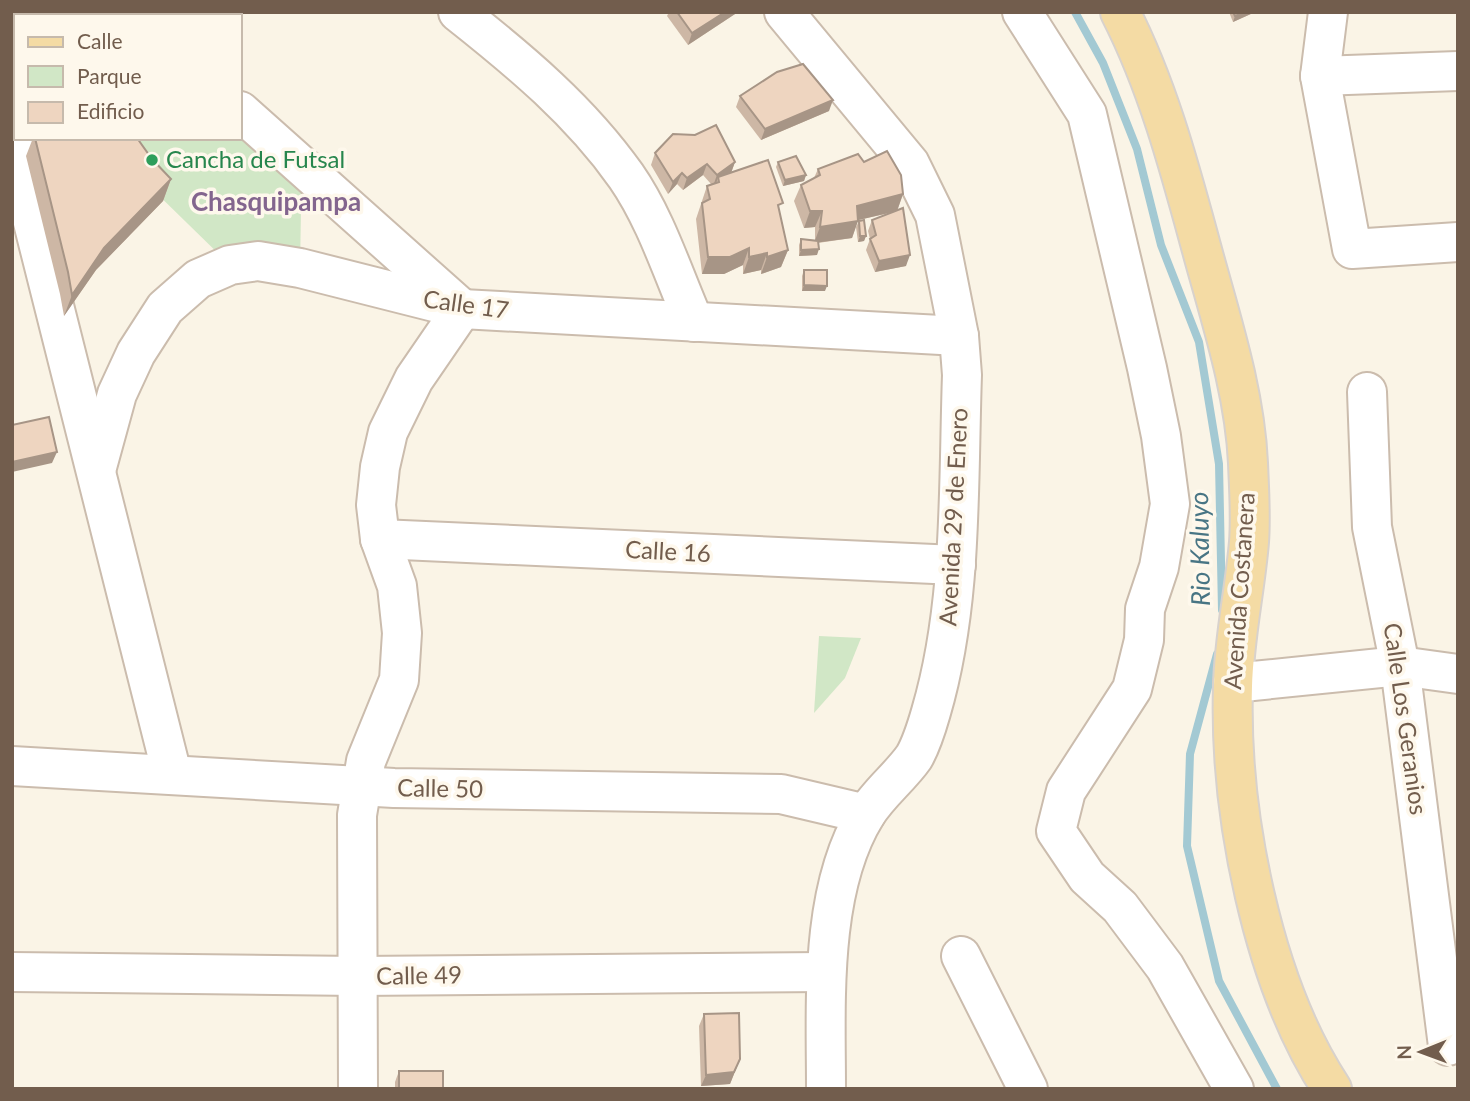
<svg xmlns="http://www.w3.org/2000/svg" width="1470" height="1101" font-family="Lato,sans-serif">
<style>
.green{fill:#d1e7c6}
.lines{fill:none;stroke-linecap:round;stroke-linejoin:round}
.stream{stroke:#a3c9d3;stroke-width:8}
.minor-casing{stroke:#cbbcad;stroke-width:42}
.major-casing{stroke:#d8d2cd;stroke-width:42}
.minor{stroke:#fff;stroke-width:38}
.major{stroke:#f4dba4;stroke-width:38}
.wall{fill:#cdb7a5}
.shaded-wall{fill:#a79586}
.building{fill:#eed5c0;stroke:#a79586;stroke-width:2}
.leisure-dot{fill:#2e9e5b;stroke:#fef8ec;stroke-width:2.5}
.labels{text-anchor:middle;stroke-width:7;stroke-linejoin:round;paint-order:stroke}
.leisure-label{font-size:24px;fill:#27864d;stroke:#fef8ec;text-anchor:start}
.street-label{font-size:24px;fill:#725d4d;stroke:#fef8ec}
.neighbourhood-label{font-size:26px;font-weight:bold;fill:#83658e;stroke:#fef8ec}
.water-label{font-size:26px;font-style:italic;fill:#487584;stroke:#fef8ec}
</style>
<rect width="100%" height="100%" fill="#faf4e6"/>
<g class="green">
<path d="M240 119 334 201 327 215 301 210 300 268 230 265 144 181 116 138H240Z"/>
<path d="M819 636 861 638 845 678 814 713Z"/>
</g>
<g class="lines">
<g class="stream">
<path d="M1075 12 1103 63 1137 149 1161 245 1199 342 1219 464 1222 610"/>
<path d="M1217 654 1190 754 1187 846 1219 981 1277 1089"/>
</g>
<g class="minor-casing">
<g id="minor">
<path d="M129 12 133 16"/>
<path d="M458 12C520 61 580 111 626 176 656 219 673 274 694 322"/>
<path d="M784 12 910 164 935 215 959 336 962 375C958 487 963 603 931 712 927 726 921 745 914 757 900 777 879 793 866 814 819 890 826 1003 826 1089"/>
<path d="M1022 12 1087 114 1147 368 1161 436 1170 504 1159 567 1145 609 1144 640 1132 689 1066 791 1056 831 1087 877 1120 907 1165 967 1234 1089"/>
<path d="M1328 12 1320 76 1352 249 1458 242"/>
<path d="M1320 76 1458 71"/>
<path d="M240 111 462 309 414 379 388 432 380 467 376 505 380 539 397 586 402 633 399 680 366 761 357 815 358 1089"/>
<path d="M12 139 172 774"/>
<path d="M1367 392 1372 527 1400 666 1448 1046"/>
<path d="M97 467 117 394 136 353 165 308 198 279 230 265 258 261 300 268 462 309 959 336"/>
<path d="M380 539 956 565"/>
<path d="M1233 683 1400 666 1458 674"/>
<path d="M12 766 394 788 781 794 866 814"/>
<path d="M961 956 1028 1089"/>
<path d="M12 972 357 976 825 972"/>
</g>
</g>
<g class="major-casing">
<path id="major" d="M1120 12C1160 90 1182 177 1205 261 1223 326 1245 395 1248 463 1249 489 1251 516 1249 542 1245 590 1234 638 1233 686 1229 812 1262 983 1332 1089"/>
</g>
<use href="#minor" class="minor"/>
<use href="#major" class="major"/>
</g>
<g class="wall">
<path d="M669 12H738L688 45 667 16Z"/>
<path d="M1229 12H1253V13L1233 22Z"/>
<path d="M740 96 829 111 761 140 736 107Z"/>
<path d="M33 138H137L152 159 171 179 163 201 96 270 64 316 60 294 26 156Z"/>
<path d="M655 153 735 162 731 173 779 213 788 250 781 267 761 274V270L743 274V265L724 274H702L696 219 707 186 711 184 703 175 683 190 677 184 668 194 651 165Z"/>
<path d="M778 162 806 175 804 181 783 186 776 167Z"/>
<path d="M864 162 903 194 897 211 906 266 875 272 866 250 870 239 868 231 872 220 894 212 858 220 852 238 818 243 817 255 799 256V245L801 239 815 240V227L804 228 794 201 801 185 814 178 818 169Z"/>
<path d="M859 221 866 236 864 241 858 242 856 227Z"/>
<path d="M804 270 825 291H802V276Z"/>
<path d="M704 1014 740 1059 730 1084 701 1086 699 1026Z"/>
<path d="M399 1071 443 1089H395V1082Z"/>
</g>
<g class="shaded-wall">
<path d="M725 12H738L688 45 692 33Z"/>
<path d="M1244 12H1253V13L1233 22 1235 16Z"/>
<path d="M833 100 829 111 761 140 765 129Z"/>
<path d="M735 162 731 173 718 177 716 184 713 186 717 175Z"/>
<path d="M707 164 703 175 683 190 687 178Z"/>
<path d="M682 173 677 184 668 194 673 182Z"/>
<path d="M806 175 804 181 783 186 785 180Z"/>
<path d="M171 179 163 201 96 270 64 316 72 295 104 248Z"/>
<path d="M903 194 897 211 850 222 857 206Z"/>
<path d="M810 211H822L815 227 804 228Z"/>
<path d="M858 221 852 238 814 243 820 227Z"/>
<path d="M860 236H866L864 241 858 242Z"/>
<path d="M749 248 743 265 724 274H702L708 257Z"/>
<path d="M819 249 817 255 799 256 801 250Z"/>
<path d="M788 250 781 267 761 274 767 257Z"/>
<path d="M767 253 761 270 743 274 749 257Z"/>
<path d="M910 255 906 266 875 272 879 261Z"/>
<path d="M804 285 827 286 825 291H802Z"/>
<path d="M57 452 52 463 12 472V462Z"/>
<path d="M740 1059 730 1084 701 1086 706 1075Z"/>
</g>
<g class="building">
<path d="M677 12H725L692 33Z"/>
<path d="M1233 12H1244L1235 16Z"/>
<path d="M803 64 833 100 765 129 740 96 777 72Z"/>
<path d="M716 125 735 162 717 175 707 164 687 178 682 173 673 182 655 153 673 134 695 135Z"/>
<path d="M35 138H137L152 159 171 179 104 248 72 295 68 272Z"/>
<path d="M887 151 901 175 903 194 857 206 858 221 820 227 822 211H810L801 185 820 175 818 169 858 154 864 162Z"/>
<path d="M796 156 806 175 785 180 778 162Z"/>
<path d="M768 160 783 203 778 205 788 250 767 257V253L749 257V248L730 257H708L702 203 710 199 707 186 719 182 718 177Z"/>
<path d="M903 208 910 255 879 261 870 239 876 235 872 220Z"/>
<path d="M864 220 866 236H860L859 221Z"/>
<path d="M801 239 818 241 819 249 801 250Z"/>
<path d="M804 270H827V286L804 285Z"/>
<path d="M49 417 57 452 12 462V425Z"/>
<path d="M739 1013 740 1059 734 1072 706 1075 704 1014Z"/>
<rect x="399" y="1071" width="44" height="18"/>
</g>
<circle class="leisure-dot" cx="152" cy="160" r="7"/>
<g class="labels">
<g class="leisure-label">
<text x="166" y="168">Cancha de Futsal</text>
</g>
<g class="street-label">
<text transform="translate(466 305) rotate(8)" y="8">Calle 17</text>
<text transform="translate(954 517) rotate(-87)" y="8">Avenida 29 de Enero</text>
<text transform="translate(668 552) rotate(3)" y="8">Calle 16</text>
<text transform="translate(1240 591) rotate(-86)" y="8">Avenida Costanera</text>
<text transform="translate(1405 719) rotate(82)" y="8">Calle Los Geranios</text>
<text transform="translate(440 789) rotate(1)" y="8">Calle 50</text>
<text transform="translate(419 976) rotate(-1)" y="8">Calle 49</text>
</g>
<g class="neighbourhood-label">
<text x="276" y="211">Chasquipampa</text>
</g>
<g class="water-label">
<text transform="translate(1200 549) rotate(-91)" y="9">Rio Kaluyo</text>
</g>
</g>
<rect width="1470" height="1101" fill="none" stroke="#725d4d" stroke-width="28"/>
<rect x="14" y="14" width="228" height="126" fill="#fef8ec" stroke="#c6baac" stroke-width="2"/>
<rect x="28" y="37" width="35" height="10" fill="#f4dba4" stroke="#c6baac" stroke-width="2"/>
<text x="77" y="49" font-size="21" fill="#725d4d">Calle</text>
<rect x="28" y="66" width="35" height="21" fill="#d1e7c6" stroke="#c6baac" stroke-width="2"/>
<text x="77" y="84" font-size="21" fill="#725d4d">Parque</text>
<rect x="28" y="102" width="35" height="21" fill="#eed5c0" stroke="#c6baac" stroke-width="2"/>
<text x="77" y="119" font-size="21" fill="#725d4d">Edificio</text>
<g transform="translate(1421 1052) rotate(269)" stroke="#fef8ec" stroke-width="5" paint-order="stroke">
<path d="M0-5L12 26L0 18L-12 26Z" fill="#725d4d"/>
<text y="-10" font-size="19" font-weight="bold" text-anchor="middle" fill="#725d4d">N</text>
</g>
</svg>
